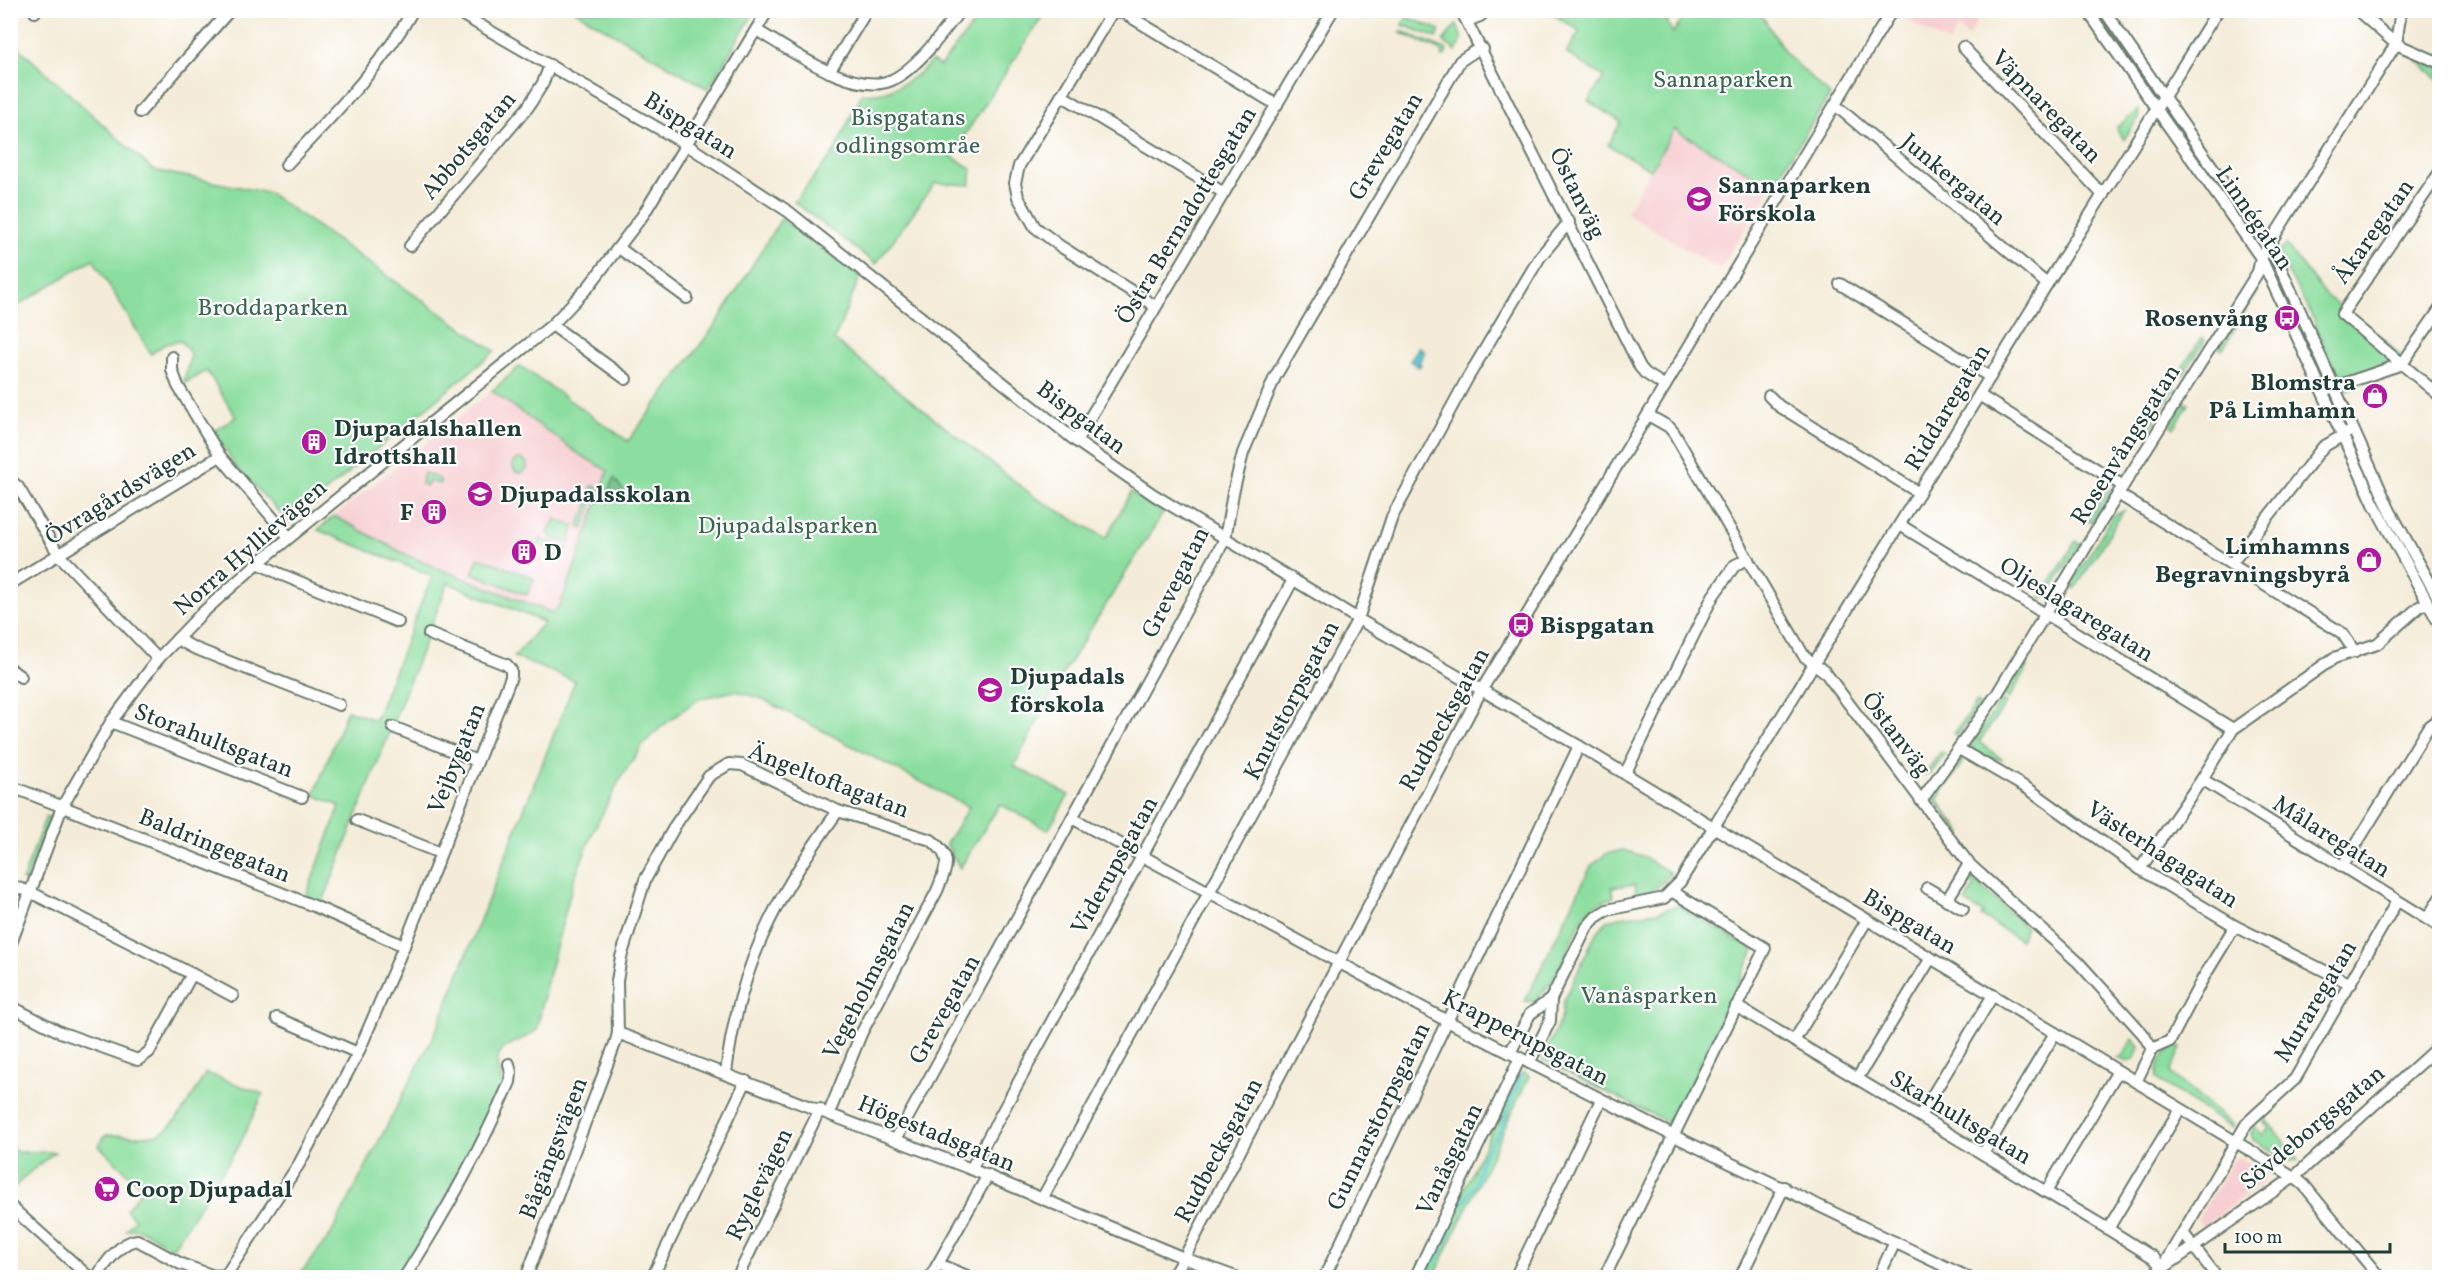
<svg xmlns="http://www.w3.org/2000/svg" width="2450" height="1288" font-family="Vollkorn,serif">
<style>
.built{fill:#f7cfd2}
.green{fill:#8bde9f;stroke:#558e6a;stroke-width:1.5}
.forest{fill:#70bd86;stroke:#487d5d;stroke-width:1.5}
.water{fill:#5cc7d6;stroke:#3e8285;stroke-width:1.5}
.lines{fill:none;stroke-linecap:round;stroke-linejoin:round}
.stream{stroke:#5cc7d6;stroke-width:3}
.minor-casing{stroke:#6a7a6d;stroke-width:14}
.minor{stroke:#fff;stroke-width:10}
.labels{text-anchor:middle;stroke-width:4.5;stroke-linejoin:round;paint-order:stroke}
.park-label{font-size:24px;fill:#3a654f;stroke:#fff}
.street-label{font-size:24px;fill:#1f3d34;stroke:#fff}
.poi-label{font-size:24px;font-weight:bold;fill:#1f3d34;stroke:#fff;text-anchor:start}
</style>
<rect width="100%" height="100%" fill="#fff"/>
<filter id="ink" filterUnits="userSpaceOnUse"><feTurbulence type="fractalNoise" baseFrequency=".0167" numOctaves="2"/><feDisplacementMap in="SourceGraphic" scale="12" xChannelSelector="R" yChannelSelector="G"/><feConvolveMatrix kernelMatrix="1 2 1 2 8 2 1 2 1" color-interpolation-filters="sRGB"/></filter>
<filter id="wash" filterUnits="userSpaceOnUse"><feTurbulence type="fractalNoise" baseFrequency=".008" numOctaves="4" result="noise"/><feDisplacementMap in="SourceGraphic" scale="24" xChannelSelector="R" yChannelSelector="G"/><feGaussianBlur stdDeviation="1.35" result="paint"/><feColorMatrix in="noise" values="0 0 0 0 0 0 0 0 0 0 0 0 0 0 0 0 0 1.4 0 .05"/><feComposite in="paint" operator="in"/></filter>
<g filter="url(#wash)">
<rect width="100%" height="100%" fill="#f4ecd8"/>
<g class="built">
<path d="M1909 11V10L1983 11 1968 37 1958 27 1949 44 1905 18Z"/>
<path d="M1674 129 1772 186 1720 270 1626 213Z"/>
<path d="M492 391 579 454 608 471 578 558 560 605 553 613 442 570 403 553 334 516Z"/>
<path d="M2240 1158 2264 1174V1181L2203 1227 2197 1220 2234 1159Z"/>
</g>
<g class="green">
<path d="M575 11H755L708 89Z"/>
<path d="M974 11H1046L951 156 972 169 970 185 935 183 876 264 794 202 834 152 862 93C888 97 915 79 932 61L940 66 980 16Z"/>
<path d="M1547 11H1662L1673 33 1688 11H1759L1787 55 1830 95 1772 186 1674 129 1651 170 1608 145 1621 122 1588 101 1604 77 1566 53 1580 31Z"/>
<path d="M1407 17 1440 30 1437 38 1403 25Z"/>
<path d="M1457 24 1462 40 1456 51 1443 41Z"/>
<path d="M1401 31 1446 49 1447 52 1443 57 1442 51 1401 33Z"/>
<path d="M11 41 153 170 269 193 495 351 289 522 237 468 214 431 236 417 207 371 183 384 191 354 181 341 165 344 151 354 93 259 11 310Z"/>
<path d="M2413 56 2439 68V81Z"/>
<path d="M2139 109 2138 118 2124 140 2116 128Z"/>
<path d="M781 219 860 277 834 340 1036 498 1106 538 1131 492 1163 513 1062 675 1014 766 1069 795 1048 830 1000 804 960 868 946 844 969 807 760 698 735 691 698 699 661 727 644 743 620 779 593 832 574 879 546 985 537 1030C512 1049 485 1043 503 1085L436 1216 397 1277 297 1278 331 1234 436 1031 575 681 514 657 544 622 448 583 322 904 305 898 340 806 314 795 347 710 375 720 432 576 318 530 334 516 403 553 442 570 553 613 560 605 578 558 608 471 579 454 492 391 520 366 628 441 716 324Z"/>
<path d="M2286 245 2325 295 2374 331 2408 362 2344 391 2309 310 2277 253Z"/>
<path d="M2257 292 2222 350 2218 347 2246 302Z"/>
<path d="M2201 338 2205 341 2183 375 2179 373Z"/>
<path d="M2171 386 2175 388 2152 426H2146Z"/>
<path d="M2184 402 2189 404 2174 428 2170 425Z"/>
<circle cx="520" cy="466" r="7"/>
<path d="M424 473 440 479V484L429 481 427 486 421 484Z"/>
<path d="M592 486 598 487 583 529 578 527 583 514H585Z"/>
<path d="M2108 488 2111 492 2092 523 2088 521Z"/>
<path d="M2124 510 2075 589 2070 586 2114 514Z"/>
<path d="M555 519 574 526 569 543 551 538 548 532Z"/>
<path d="M540 539 568 548 565 554 539 544Z"/>
<path d="M2076 541 2080 544 2046 598 2040 599Z"/>
<path d="M481 558 534 578 528 594 524 593 527 595 472 573 478 559Z"/>
<path d="M2023 665 2028 667 2009 699 2004 695Z"/>
<path d="M2001 700 2006 704 1979 742 2003 760C1991 758 1975 758 1971 745Z"/>
<path d="M1977 702 1980 705 1958 736 1954 734Z"/>
<path d="M1941 752 1945 755 1931 773 1921 775 1915 772H1926Z"/>
<path d="M1964 760 1937 800 1963 834 1962 836 1934 799 1936 790 1958 761Z"/>
<path d="M46 816 50 818 26 882 22 881Z"/>
<path d="M1623 850 1642 856 1671 873C1661 886 1654 891 1637 895L1635 884 1612 887 1613 898C1600 901 1593 906 1584 916 1568 944 1559 982 1533 1002L1525 1001 1591 866 1606 854Z"/>
<path d="M1969 878H1972L2026 928 2020 940 1981 916 1983 913 1965 902 1975 886 1967 881Z"/>
<path d="M1678 905 1754 950 1674 1118 1667 1122 1542 1060 1562 1016 1563 1003 1595 935 1607 921 1619 917 1658 912Z"/>
<path d="M2133 1038 2139 1047 2135 1058 2128 1062 2116 1058 2123 1056Z"/>
<path d="M2175 1046 2181 1048 2170 1073 2234 1126 2231 1128 2157 1079C2155 1068 2164 1050 2175 1046Z"/>
<path d="M1524 1072 1529 1076 1434 1277H1422L1516 1080Z"/>
<path d="M206 1073 263 1094 240 1144 172 1249C157 1239 144 1226 126 1230L135 1219 126 1210 143 1188 99 1146 102 1138 107 1135C123 1134 145 1139 160 1133 177 1127 196 1089 206 1073Z"/>
<path d="M2263 1116 2299 1160 2289 1161 2253 1140 2251 1134 2254 1126 2262 1135 2269 1128 2263 1121Z"/>
<path d="M11 1149 22 1152H55L24 1177 15 1187 11 1183Z"/>
</g>
<path class="forest" d="M614 478 632 501 608 493Z"/>
<path class="water" d="M1419 347 1425 351 1419 362 1421 364 1419 367 1410 361Z"/>
<g class="lines">
<g class="stream">
<path d="M1446 1243 1457 1211 1474 1186 1484 1154 1501 1129 1513 1095 1521 1079 1520 1075"/>
<path d="M1426 1278 1431 1265 1443 1249"/>
</g>
</g>
</g>
<g filter="url(#ink)">
<g class="lines">
<g class="minor-casing">
<g id="minor">
<path d="M454 10 687 145 789 212 1076 441 1154 495 1358 619 1579 746 2294 1177 2304 1185 2380 1278"/>
<path d="M1461 10 1640 367 1645 373 1665 386"/>
<path d="M2087 10 2261 258 2374 504 2440 625"/>
<path d="M2104 10 2278 262 2390 511 2440 601"/>
<path d="M2357 10 2396 44 2440 63"/>
<path d="M35 12 36 10"/>
<path d="M1467 21 1480 16 1487 10"/>
<path d="M756 30C789 49 854 97 892 80 917 68 944 32 960 10"/>
<path d="M1963 47 2103 195"/>
<path d="M829 72 867 10"/>
<path d="M1061 95 1224 193"/>
<path d="M1835 105 2047 284"/>
<path d="M140 112 230 10"/>
<path d="M286 165C331 116 380 69 413 10"/>
<path d="M2440 172 2342 314 2440 396"/>
<path d="M410 246 528 107 543 83 550 65"/>
<path d="M619 248 687 298"/>
<path d="M1840 284 1990 377"/>
<path d="M1155 306 1060 246 1035 227 1018 197 1015 183 1019 166 1028 151 1111 14 1116 11 1124 13 1277 105"/>
<path d="M552 325 626 379"/>
<path d="M172 357V370L178 386 220 456 289 537"/>
<path d="M2328 389 2402 364 2440 309"/>
<path d="M1979 395 2123 486"/>
<path d="M1769 396 1779 406 1919 493"/>
<path d="M1648 415 1669 427 1674 433 1804 656 1825 672 1969 864 2078 962 2143 1034 2152 1049"/>
<path d="M1076 441 1333 10"/>
<path d="M10 480 18 487 59 555 158 659"/>
<path d="M2118 494 2342 633 2355 652"/>
<path d="M1900 525 2233 729"/>
<path d="M258 563 280 574 398 622"/>
<path d="M2231 564 2323 447 2347 433"/>
<path d="M10 584 220 456"/>
<path d="M177 639 194 648 339 705"/>
<path d="M10 669 21 677"/>
<path d="M111 722 302 797"/>
<path d="M393 727 477 761"/>
<path d="M1959 749 2030 790 2140 869 2235 926 2351 984"/>
<path d="M1625 774 1713 596 1735 565 1748 559"/>
<path d="M2202 779 2440 927"/>
<path d="M10 786 314 906 404 946"/>
<path d="M1921 801 1997 694 2118 494 2258 272 2261 258 2273 238 2396 44 2401 10"/>
<path d="M1072 818 1447 1021 1672 1135 1969 1278"/>
<path d="M357 820 440 853"/>
<path d="M2342 867 2429 726 2440 718"/>
<path d="M2140 869 2202 779 2233 729 2334 658 2377 644 2419 607 2427 603"/>
<path d="M10 885 30 892 192 974 149 1052 138 1060 60 1032 10 1006"/>
<path d="M1927 888 1963 909"/>
<path d="M1947 900 1969 864"/>
<path d="M2427 919 2440 898"/>
<path d="M10 946 62 807 111 722 158 659 201 614 258 563 552 325 589 286 643 215 768 10"/>
<path d="M192 974 233 996"/>
<path d="M1736 1006 2108 1229 2154 1258 2162 1268 2247 1123 2295 1079 2397 901"/>
<path d="M277 1018 358 1053"/>
<path d="M618 1033 971 1169 1184 1258 1238 1278"/>
<path d="M1794 1041 1867 920"/>
<path d="M1510 1053 1530 1014 1551 999"/>
<path d="M1529 1063 1550 1021 1551 999 1587 927 1596 917 1607 910 1664 898 1680 882 2047 284 2218 10"/>
<path d="M726 1073C739 966 775 897 838 811"/>
<path d="M1857 1079 1931 958"/>
<path d="M2136 1082 2152 1049 2170 1041 2202 980 2235 926"/>
<path d="M1920 1116 1993 995"/>
<path d="M896 1139 1225 539 1233 493 1243 453 1275 377 1460 61 1475 51 1483 49"/>
<path d="M1983 1154 2055 1033"/>
<path d="M971 1169 1293 580"/>
<path d="M2046 1192 2118 1071"/>
<path d="M1043 1197 1358 619 1392 517 1467 379 1540 257 1569 222"/>
<path d="M10 1206 90 1278"/>
<path d="M2108 1229 2180 1109"/>
<path d="M2183 1233 2218 1278"/>
<path d="M938 1264 972 1278"/>
<path d="M96 1278C105 1264 120 1242 137 1240L181 1264 214 1276 226 1275 299 1164 358 1053 404 946 511 677V670L507 665 429 634"/>
<path d="M404 1278C445 1214 480 1151 510 1082L511 1073 509 1064"/>
<path d="M526 1278 616 1041 618 1033 617 981 621 957 645 880 676 824 709 776 729 764 742 765 838 811 931 840C954 857 946 868 937 891L861 1034 829 1113"/>
<path d="M652 1278 746 1081"/>
<path d="M737 1278 820 1109"/>
<path d="M930 1278 988 1175"/>
<path d="M1171 1278 1184 1258 1481 691 1892 10"/>
<path d="M1324 1278 1579 746"/>
<path d="M1415 1278 1520 1058"/>
<path d="M1515 1278 1601 1100"/>
<path d="M1604 1278 1765 948 1673 892"/>
<path d="M1740 1278 1784 1187"/>
<path d="M1878 1278 1895 1242"/>
<path d="M2149 1278 2294 1177 2440 1045"/>
</g>
</g>
<use href="#minor" class="minor"/>
</g>
</g>
<defs>
<g id="school-disc" transform="scale(1.35)"><circle r="9.5" fill="#b5179e" stroke="#fff"/><path d="M0-5L7-2L0 1L-7-2ZM-4 1L0 2.5L4 1V4Q0 6-4 4Z" fill="#fff"/></g>
<g id="bus-disc" transform="scale(1.35)"><circle r="9.5" fill="#b5179e" stroke="#fff"/><path d="M-5-6H5V4H4V6H2V4H-2V6H-4V4H-5ZM-3.5-4V0h7V-4ZM-3.5 1.2v1.5H-2V1.2ZM2 1.2v1.5H3.5V1.2Z" fill="#fff"/></g>
<g id="shop-disc" transform="scale(1.35)"><circle r="9.5" fill="#b5179e" stroke="#fff"/><path d="M-5-2.5h2.3a2.7 3.5 0 0 1 5.4 0H5L5.5 6h-11ZM-1.5-2.5h3a1.5 2.3 0 0 0-3 0Z" fill="#fff"/></g>
<g id="building-disc" transform="scale(1.35)"><circle r="9.5" fill="#b5179e" stroke="#fff"/><path d="M-4-6H4V6H1V3H-1V6H-4ZM-2.5-4.3h1.7v1.8h-1.7ZM.8-4.3h1.7v1.8H.8ZM-2.5-1h1.7V.8h-1.7ZM.8-1h1.7V.8H.8Z" fill="#fff"/></g>
<g id="supermarket-disc" transform="scale(1.35)"><circle r="9.5" fill="#b5179e" stroke="#fff"/><path d="M-6-5.5h2.5l.6 2H6L4.5 2H-2.5L-4.4-4H-6ZM-1.5 3.2a1.3 1.3 0 1 0 .1 0ZM3 3.2a1.3 1.3 0 1 0 .1 0Z" fill="#fff"/></g>
</defs>
<g fill-rule="evenodd">
<use href="#school-disc" x="1699" y="199"/>
<use href="#bus-disc" x="2287" y="318"/>
<use href="#shop-disc" x="2375" y="396"/>
<use href="#building-disc" x="314" y="442"/>
<use href="#school-disc" x="480" y="494"/>
<use href="#building-disc" x="434" y="512"/>
<use href="#building-disc" x="524" y="552"/>
<use href="#shop-disc" x="2369" y="560"/>
<use href="#bus-disc" x="1521" y="625"/>
<use href="#school-disc" x="990" y="690"/>
<use href="#supermarket-disc" x="107" y="1189"/>
</g>
<g class="labels">
<g class="park-label">
<text x="1723" y="87">Sannaparken</text>
<text x="908" y="125">Bispgatans<tspan x="908" dy="28">odlingsområe</tspan></text>
<text x="273" y="315">Broddaparken</text>
<text x="788" y="533">Djupadalsparken</text>
<text x="1649" y="1003">Vanåsparken</text>
</g>
<g class="street-label">
<text transform="translate(2047 106) rotate(46)" y="8">Väpnaregatan</text>
<text transform="translate(691 125) rotate(32)" y="8">Bispgatan</text>
<text transform="translate(468 145) rotate(-50)" y="8">Abbotsgatan</text>
<text transform="translate(1385 146) rotate(-59)" y="8">Grevegatan</text>
<text transform="translate(1954 179) rotate(40)" y="8">Junkergatan</text>
<text transform="translate(1578 193) rotate(64)" y="8">Östanväg</text>
<text transform="translate(1186 215) rotate(-59)" y="8">Östra Bernadottesgatan</text>
<text transform="translate(2255 218) rotate(56)" y="8">Linnégatan</text>
<text transform="translate(2373 231) rotate(-55)" y="8">Åkaregatan</text>
<text transform="translate(1947 407) rotate(-59)" y="8">Riddaregatan</text>
<text transform="translate(1082 417) rotate(37)" y="8">Bispgatan</text>
<text transform="translate(2125 444) rotate(-58)" y="8">Rosenvångsgatan</text>
<text transform="translate(120 493) rotate(-32)" y="8">Övragårdsvägen</text>
<text transform="translate(250 547) rotate(-41)" y="8">Norra Hyllievägen</text>
<text transform="translate(1175 582) rotate(-63)" y="8">Grevegatan</text>
<text transform="translate(2077 609) rotate(32)" y="8">Oljeslagaregatan</text>
<text transform="translate(1291 700) rotate(-62)" y="8">Knutstorpsgatan</text>
<text transform="translate(1444 719) rotate(-61)" y="8">Rudbecksgatan</text>
<text transform="translate(1897 734) rotate(53)" y="8">Östanväg</text>
<text transform="translate(214 740) rotate(21)" y="8">Storahultsgatan</text>
<text transform="translate(456 758) rotate(-68)" y="8">Vejbygatan</text>
<text transform="translate(829 780) rotate(21)" y="8">Ängeltoftagatan</text>
<text transform="translate(2332 836) rotate(32)" y="8">Målaregatan</text>
<text transform="translate(215 845) rotate(22)" y="8">Baldringegatan</text>
<text transform="translate(2163 854) rotate(33)" y="8">Västerhagagatan</text>
<text transform="translate(1114 865) rotate(-61)" y="8">Viderupsgatan</text>
<text transform="translate(1910 921) rotate(31)" y="8">Bispgatan</text>
<text transform="translate(868 980) rotate(-63)" y="8">Vegeholmsgatan</text>
<text transform="translate(2315 1001) rotate(-59)" y="8">Muraregatan</text>
<text transform="translate(944 1009) rotate(-61)" y="8">Grevegatan</text>
<text transform="translate(1526 1037) rotate(27)" y="8">Krapperupsgatan</text>
<text transform="translate(1378 1116) rotate(-64)" y="8">Gunnarstorpsgatan</text>
<text transform="translate(1961 1117) rotate(31)" y="8">Skarhultsgatan</text>
<text transform="translate(2312 1127) rotate(-40)" y="8">Sövdeborgsgatan</text>
<text transform="translate(937 1133) rotate(22)" y="8">Högestadsgatan</text>
<text transform="translate(553 1148) rotate(-69)" y="8">Bågängsvägen</text>
<text transform="translate(1218 1150) rotate(-62)" y="8">Rudbecksgatan</text>
<text transform="translate(1449 1159) rotate(-64)" y="8">Vanåsgatan</text>
<text transform="translate(759 1184) rotate(-64)" y="8">Ryglevägen</text>
</g>
<g class="poi-label">
<text x="1718" y="193">Sannaparken<tspan x="1718" dy="28">Förskola</tspan></text>
<text x="2268" y="326" text-anchor="end">Rosenvång</text>
<text x="2356" y="390" text-anchor="end">Blomstra<tspan x="2356" dy="28">På Limhamn</tspan></text>
<text x="334" y="436">Djupadalshallen<tspan x="334" dy="28">Idrottshall</tspan></text>
<text x="500" y="502">Djupadalsskolan</text>
<text x="414" y="520" text-anchor="end">F</text>
<text x="2350" y="554" text-anchor="end">Limhamns<tspan x="2350" dy="28">Begravningsbyrå</tspan></text>
<text x="544" y="560">D</text>
<text x="1540" y="633">Bispgatan</text>
<text x="1010" y="684">Djupadals<tspan x="1010" dy="28">förskola</tspan></text>
<text x="126" y="1197">Coop Djupadal</text>
</g>
</g>
<rect width="2450" height="1288" fill="none" stroke="#fff" stroke-width="36"/>
<path d="M2225 1243v9h165v-9" fill="none" stroke="#1f3d34" stroke-width="3"/>
<text x="2234" y="1243" font-size="18" fill="#1f3d34" stroke="#ffffff" stroke-width="4.5" paint-order="stroke">100 m</text>
</svg>
